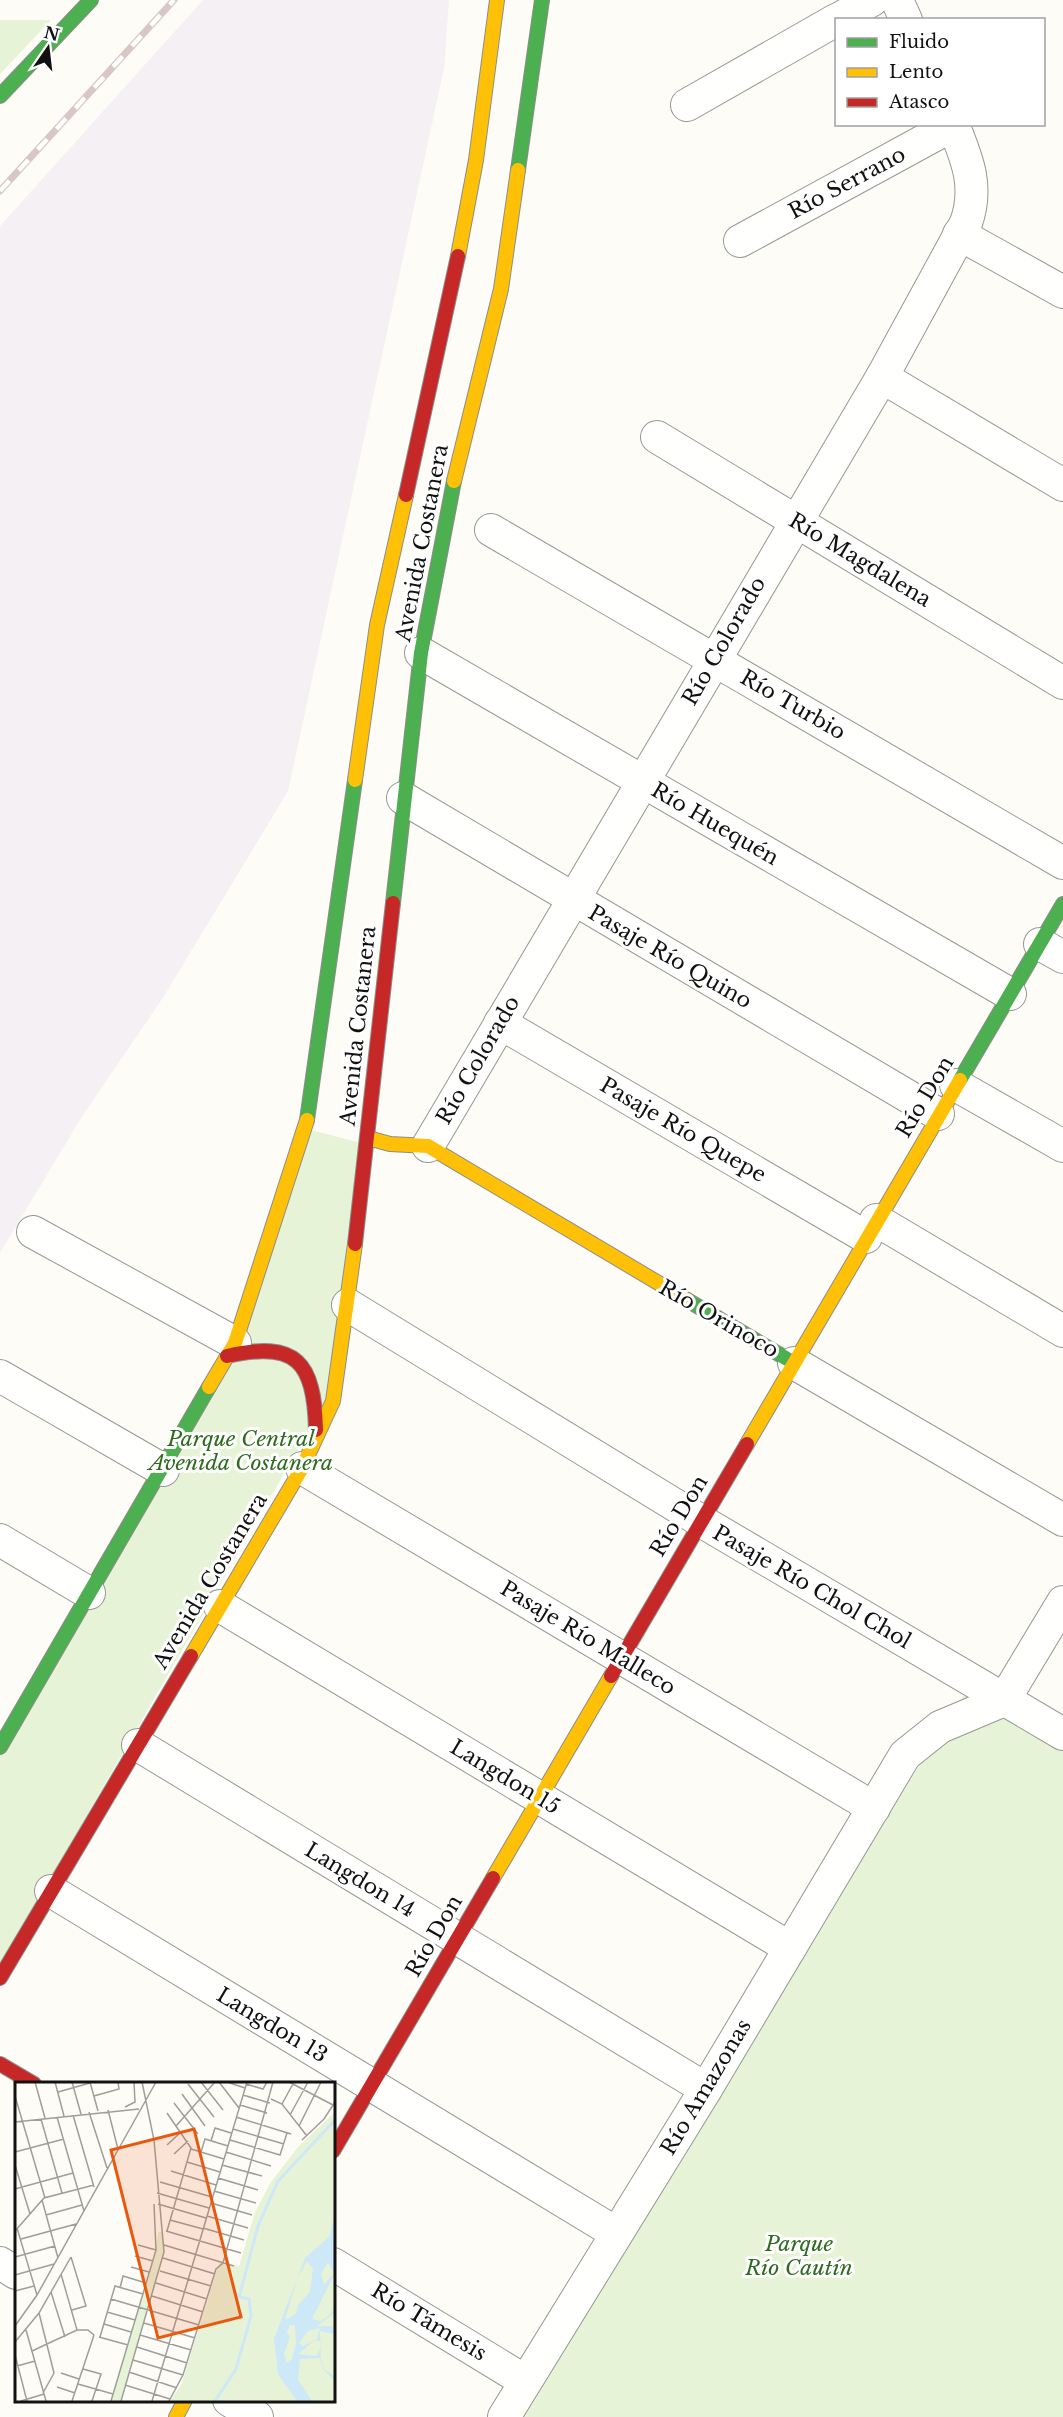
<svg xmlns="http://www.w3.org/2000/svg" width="1063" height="2417" font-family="'Libre Baskerville',serif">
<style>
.industrial{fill:#f5f0f3}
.green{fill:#e7f3d7}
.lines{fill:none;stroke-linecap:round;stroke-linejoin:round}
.street-casing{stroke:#979795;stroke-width:34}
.fast-casing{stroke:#8e8d8b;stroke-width:16}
.slow-casing{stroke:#8e8d8b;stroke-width:16}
.jam-casing{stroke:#8e8d8b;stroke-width:16}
.street{stroke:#fffffe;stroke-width:32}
.fast{stroke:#4caf50;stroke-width:14}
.slow{stroke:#ffc107;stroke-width:14}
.jam{stroke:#c62828;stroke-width:14}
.rail-casing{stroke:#d9c6c7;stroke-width:7}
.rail{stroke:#fff;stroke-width:4.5;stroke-dasharray:14;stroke-linecap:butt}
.labels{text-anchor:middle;stroke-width:6;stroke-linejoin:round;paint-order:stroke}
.street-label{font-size:21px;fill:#111;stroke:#fff}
.park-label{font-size:21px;font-style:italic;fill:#2f6b1f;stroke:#fff}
.inset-river{fill:none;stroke:#cde8f7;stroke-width:3}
.inset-road{fill:none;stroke:#9f9e9b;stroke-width:1.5}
.view{fill:#e8590c;fill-opacity:0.15;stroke:#e8590c;stroke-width:3}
.inset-edge{fill:none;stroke:#111;stroke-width:3}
</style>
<rect width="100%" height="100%" fill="#fdfcf7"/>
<path class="industrial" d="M203 0H449L444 68 288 791 164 996 81 1118 0 1253V226Z"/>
<g class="green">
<path d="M0 20H51L0 74Z"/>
<path d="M311 1130 361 1143 327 1399 0 1966V1755L240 1345Z"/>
<path d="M964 1695 1063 1748V2417H518L782 1983Z"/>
</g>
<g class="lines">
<g class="street-casing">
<g id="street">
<path d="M897 0 906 20"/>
<path d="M837 20 872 0"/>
<path d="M687 105 836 20"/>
<path d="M959 234 1063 292"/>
<path d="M740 241 953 125"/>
<path d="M882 377 1063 485"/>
<path d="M657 437 1063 683"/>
<path d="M491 530 1063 863"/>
<path d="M421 653 1010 994"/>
<path d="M403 798 938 1114"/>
<path d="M1040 944 1063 957"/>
<path d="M500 1023 866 1237"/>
<path d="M956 1085 1063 1146"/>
<path d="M428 1146 882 377 966 223C979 186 967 159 953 124"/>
<path d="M876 1220 1063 1331"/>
<path d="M33 1232 235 1343"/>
<path d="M348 1305 701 1521 1063 1734"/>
<path d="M794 1363 1063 1520"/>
<path d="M0 1376 163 1470"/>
<path d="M302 1468 874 1808"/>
<path d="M0 1540 89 1593"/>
<path d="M220 1606 790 1948"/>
<path d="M138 1745 706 2089"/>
<path d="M51 1891 616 2233"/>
<path d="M0 2263 16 2273"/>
<path d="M333 2264 525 2381"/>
<path d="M229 2400 257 2417"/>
<path d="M504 2417 706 2089 905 1755 940 1727 1004 1700 1063 1602"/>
</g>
</g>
<g class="fast-casing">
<g id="fast">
<path d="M0 96 91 0"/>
<path d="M518 170 542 0"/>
<path d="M393 903 421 653 454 481"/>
<path d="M960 1080 1063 904"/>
<path d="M307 1120 355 780"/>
<path d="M687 1300 794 1363"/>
<path d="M0 1747 209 1387"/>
</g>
</g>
<g class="slow-casing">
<g id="slow">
<path d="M458 256 476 160 497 0"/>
<path d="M454 481 501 289 518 170"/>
<path d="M355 780 377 625 406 495"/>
<path d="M368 1138 390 1144 428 1146 687 1300"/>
<path d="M209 1387 235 1343 307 1120"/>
<path d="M747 1444 960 1080"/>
<path d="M191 1656 302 1468 333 1401 355 1244"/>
<path d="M493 1878 611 1676"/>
<path d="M176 2417 185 2400"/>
</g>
</g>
<g class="jam-casing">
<g id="jam">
<path d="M406 495 458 256"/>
<path d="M355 1244 393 903"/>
<path d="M227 1356C297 1340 314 1362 316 1430"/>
<path d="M611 1676 747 1444"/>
<path d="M0 1978 191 1656"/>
<path d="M0 2064 34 2084"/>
<path d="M333 2151 493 1878"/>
</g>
</g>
<use href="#street" class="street"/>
<use href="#fast" class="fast"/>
<use href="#slow" class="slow"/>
<use href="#jam" class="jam"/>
<g class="rail-casing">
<path id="rail" d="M0 191 174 0"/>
</g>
<use href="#rail" class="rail"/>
</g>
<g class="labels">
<g class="street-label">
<text transform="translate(847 183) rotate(-28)" y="7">Río Serrano</text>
<text transform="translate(422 543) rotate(-79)" y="7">Avenida Costanera</text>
<text transform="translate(860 560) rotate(31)" y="7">Río Magdalena</text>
<text transform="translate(724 641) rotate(-60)" y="7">Río Colorado</text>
<text transform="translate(793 705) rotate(30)" y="7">Río Turbio</text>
<text transform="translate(715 824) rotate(30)" y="7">Río Huequén</text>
<text transform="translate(670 957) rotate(30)" y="7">Pasaje Río Quino</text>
<text transform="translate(358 1026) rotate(-84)" y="7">Avenida Costanera</text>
<text transform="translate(478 1060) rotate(-60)" y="7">Río Colorado</text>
<text transform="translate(925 1097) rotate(-59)" y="7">Río Don</text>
<text transform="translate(683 1130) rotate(30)" y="7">Pasaje Río Quepe</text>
<text transform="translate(719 1319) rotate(30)" y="7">Río Orinoco</text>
<text transform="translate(679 1516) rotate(-59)" y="7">Río Don</text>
<text transform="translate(210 1581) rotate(-59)" y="7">Avenida Costanera</text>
<text transform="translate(812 1587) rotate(30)" y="7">Pasaje Río Chol Chol</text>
<text transform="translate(588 1638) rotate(31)" y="7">Pasaje Río Malleco</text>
<text transform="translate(505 1777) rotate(31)" y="7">Langdon 15</text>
<text transform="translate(360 1880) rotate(31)" y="7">Langdon 14</text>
<text transform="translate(434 1936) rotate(-60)" y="7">Río Don</text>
<text transform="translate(272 2025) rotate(31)" y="7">Langdon 13</text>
<text transform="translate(706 2087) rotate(-59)" y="7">Río Amazonas</text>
<text transform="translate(429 2322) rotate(31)" y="7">Río Támesis</text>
</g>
<g class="park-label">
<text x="241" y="1446">Parque Central<tspan x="241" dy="24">Avenida Costanera</tspan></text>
<text x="799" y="2251">Parque<tspan x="799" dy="24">Río Cautín</tspan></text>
</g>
</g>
<g transform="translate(15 2082)">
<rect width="320" height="320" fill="#fdfcf7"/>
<path d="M319 31V319H155L167 301 204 181 224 184 240 130 256 100 283 65ZM143 150H147L149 170 105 319H96L141 168Z" fill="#e7f3d7"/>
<path d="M319 134V193L297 237 306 239 316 232 319 222 318 232 302 244H318L319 252 305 249 306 277 309 287 318 293 319 298 309 288 305 276 285 277 283 298 297 319H282L263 292 259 257 290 176 315 154ZM292 179 298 186 295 210 283 223 281 232 270 238 282 197ZM313 180 319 191 309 203 306 192ZM280 243 281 261 277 277 272 281 269 272 275 255 272 250 275 243ZM305 246 302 257 288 264 284 261 293 249ZM300 258 305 259 306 264 302 274 283 272Z" fill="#cde8f7" fill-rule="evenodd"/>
<path class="inset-river" d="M200 319 221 287 236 234 234 217 224 215 243 144 263 99 320 38"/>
<path class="inset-road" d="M20 0 30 36M40 0 49 34M57 0 66 32M75 0 83 29M186 0 208 28M204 0 224 26M212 0 230 6M274 0 318 23M173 2 199 35M231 2 248 7 252 0M43 10 75 1M167 12 190 44M228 13 255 21M0 14 30 116M79 14 104 7 103 0M256 17 267 22 292 54M159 21 183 52M267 22 279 0M225 23 252 31M110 25 120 20 119 0M93 28 103 67M74 30 92 86M152 31 176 66 152 149M58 33 79 105M275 33 293 0M42 35 69 129M221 35 276 52M26 37 47 111M0 40 124 27M161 44 200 0M284 44 306 0M218 47 269 62M215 58 265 73 272 51M287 58 309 37 320 20M196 59 200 46 216 51M152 63 166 50M176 67 209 77M0 70 49 57M186 70 190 57 213 64M211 70 256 84M159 72 173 59M172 80 205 90M0 83 15 132M207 83 247 94M156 89 201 103M203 96 243 108M145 100 197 115M0 107 58 91M199 109 241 121M142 111 194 126M27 118 43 176M196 121 237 133M143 122 191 136M31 133 67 123M192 134 233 146M155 138 188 147M2 146 22 213M188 146 229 158M0 149 29 116 79 103M151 149 226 171M6 157 61 142M123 163 141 168M149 163 219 184M120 174 138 179M0 175 40 164M56 175 71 224 57 228M148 176 200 192M116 185 134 190M145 189 196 204M46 192 62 248M0 193 39 182M141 201 192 217M105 206 108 194 131 201M0 209 19 204M36 210 50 255M137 214 188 230M96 217 184 243M92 230 120 238M24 231 39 291 28 311M129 241 180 256M89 242 116 250M0 244 22 213 141 0M11 248 31 319M125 253 176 268M84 255 113 263M85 255 100 204 128 212M0 260 24 231 56 175M122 265 172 281M17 269 62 248H73L79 253M0 273 12 319M118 278 168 293M2 284 20 279M68 287 86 292 77 319M114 290 162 306M46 291 64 297M63 302 98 312M110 303 155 317M42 305 60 311M6 319 29 312M57 319 79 253M96 319 141 168 139 122M106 319 149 170 139 58 127 0M137 319 232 0M154 319 168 293 201 187 208 181 258 0"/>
<path class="view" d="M179 47 226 235 143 256 96 68Z"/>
<rect width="320" height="320" class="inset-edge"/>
</g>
<rect x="835" y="18" width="210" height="108" fill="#ffffff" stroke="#a0a0a0" stroke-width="1.5"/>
<rect x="847" y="38" width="30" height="9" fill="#4caf50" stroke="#a0a0a0" stroke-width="1.5"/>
<text x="889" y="48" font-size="18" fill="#111111">Fluido</text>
<rect x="847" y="68" width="30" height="9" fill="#ffc107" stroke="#a0a0a0" stroke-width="1.5"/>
<text x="889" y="78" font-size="18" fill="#111111">Lento</text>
<rect x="847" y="98" width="30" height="9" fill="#c62828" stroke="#a0a0a0" stroke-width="1.5"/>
<text x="889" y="108" font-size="18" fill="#111111">Atasco</text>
<g transform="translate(48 48) rotate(14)" stroke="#ffffff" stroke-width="4.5" paint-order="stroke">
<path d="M0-4.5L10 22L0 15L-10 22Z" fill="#111111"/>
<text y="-9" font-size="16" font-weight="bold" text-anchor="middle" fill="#111111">N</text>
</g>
</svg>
